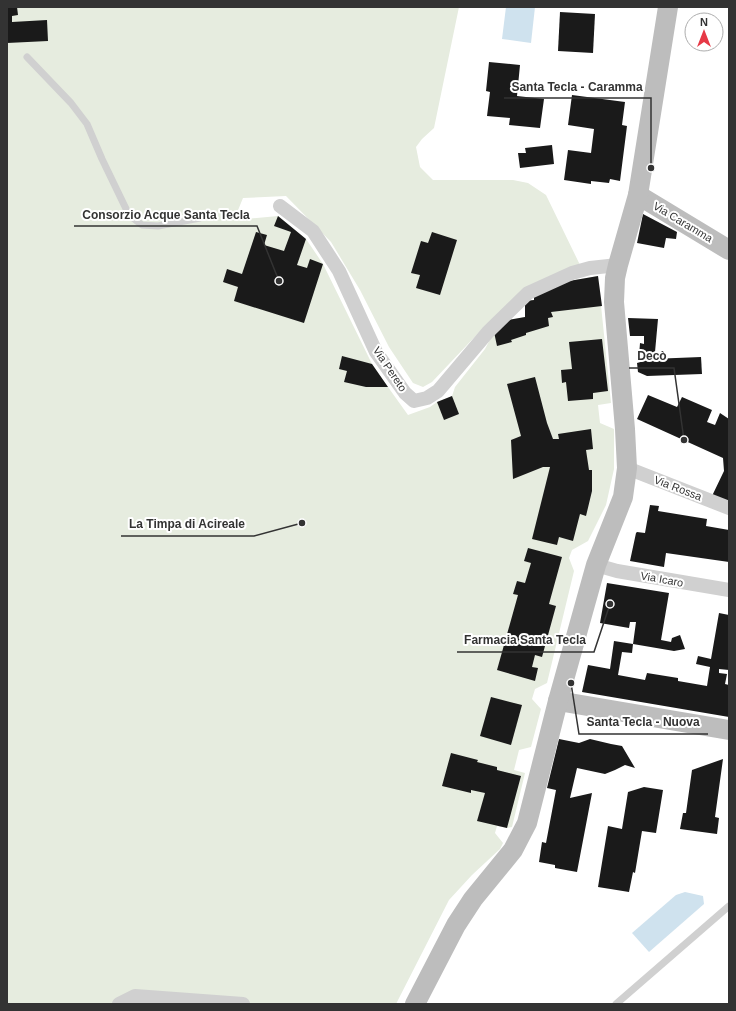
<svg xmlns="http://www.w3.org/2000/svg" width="736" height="1011" font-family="Arial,sans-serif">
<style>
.green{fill:#e6ecdf}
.water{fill:#cfe2ee}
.building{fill:#1a1a1a}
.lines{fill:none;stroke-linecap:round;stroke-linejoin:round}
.lane{stroke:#d0d0d0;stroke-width:7}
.street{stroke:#d0d0d0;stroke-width:14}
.secondary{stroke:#bdbdbd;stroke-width:20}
.labels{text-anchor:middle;stroke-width:4;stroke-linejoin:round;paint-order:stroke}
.street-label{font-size:11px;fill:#333;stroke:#fff}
.leader{fill:none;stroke:#333;stroke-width:1.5}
.callout-dot{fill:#333;stroke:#fff;stroke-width:1.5}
.callout-label{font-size:12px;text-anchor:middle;font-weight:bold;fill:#333;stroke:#fff;stroke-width:4;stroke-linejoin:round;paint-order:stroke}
</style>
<rect width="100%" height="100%" fill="#fff"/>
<path class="green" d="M7 7H459L434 128 422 139 416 147 420 167 433 180H513L528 183 546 195 580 265 485 326 432 382 423 387 413 383 389 347 360 290 331 242 286 196 243 198 234 220 278 216 306 239 323 264 372 364 388 387 408 415 430 407 437 402 452 396 455 387 485 349 494 332 508 320 525 317V301L534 300 569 281 598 276 611 403 598 405 600 423 614 429V469L606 505 588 541 572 550 569 558 574 571 547 683 535 689 532 699 541 709 531 747 519 750 514 770 525 773 512 827 507 828 497 826 495 833 503 843 500 849 472 875 449 900 396 1004H7Z"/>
<g class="water">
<path d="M506 7H535L531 43 502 39Z"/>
<path d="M685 892 703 896 704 904 649 952 632 933 676 895Z"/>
</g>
<g class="building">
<path d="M7 7H17L18 15 12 16V22L47 20 48 41 7 43Z"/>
<path d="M560 12 595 14 593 53 558 51Z"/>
<path d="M489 62 520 65 517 96 544 99 540 128 509 125 510 118 487 116 490 92 486 91Z"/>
<path d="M572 95 625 102 622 125 627 126 620 181 610 179 609 183 591 181V184L564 180 568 150 591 153 594 129 568 125Z"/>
<path d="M552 145 554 164 520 168 518 153H526L525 148Z"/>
<path d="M643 214 677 232 676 239 666 238 664 248 637 243Z"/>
<path d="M278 216 306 239 297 265 307 268 310 259 323 264 304 323 234 301 238 287 223 282 227 269 242 274 256 232 267 235 264 245 284 251 291 232 274 226Z"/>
<path d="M432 232 457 240 440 295 416 288 420 275 411 273 421 241 428 243Z"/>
<path d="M598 276 602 306 551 312 553 317 548 318 549 326 526 333V335L511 340 512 342 497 346 494 332 508 320 525 317V301L534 300V294L569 281Z"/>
<path d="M628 318 658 319 655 352 639 356 640 343 644 344V336H630Z"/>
<path d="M602 339 608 391 593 393V399L568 401 566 382 562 383 561 370 572 369 569 342Z"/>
<path d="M342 356 372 364 388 387H366L344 382 347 371 339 369Z"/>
<path d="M701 357 702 374 647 376 638 372 637 363 651 359Z"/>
<path d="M535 377 547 423 553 439H559L558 434 591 429 593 449 586 450 589 470H592V491L586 516 580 514 573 541 559 537 557 545 532 539 550 467H543L513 479 511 440 521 436 507 384Z"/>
<path d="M648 395 677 407 682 397 712 410 707 422 715 425 720 413 729 419V442L728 447 729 448V501L712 496 724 471 723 458 637 419Z"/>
<path d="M452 396 459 414 444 420 437 402Z"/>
<path d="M650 505 659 506 658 511 707 519 706 526 729 530V562L666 553 664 567 630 561 636 533 637 532 645 533Z"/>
<path d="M528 548 562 557 549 604 556 606 542 657 535 655 532 667 538 668 535 681 497 670 518 595 513 594 517 581 525 583 531 563 524 561Z"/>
<path d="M607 583 669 593 661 640 671 642 672 638 680 635 685 649 674 651 633 644 636 622H630L629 628 600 623Z"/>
<path d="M719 613 729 615V670L719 669V673L727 674 725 684 729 685V717L582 692 588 665 610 669 614 641 633 644 632 653 622 652 618 675 645 680 647 673 678 678V681L707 686 710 667 696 664 698 656 711 659Z"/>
<path d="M491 697 522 705 511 745 480 736Z"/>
<path d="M559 739 579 743 590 739 611 744 622 746 635 768 625 765 615 770 605 774 577 768 570 798 592 793 577 872 555 868V865L539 862 542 842 546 843 556 790 547 788Z"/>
<path d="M451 753 478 760 477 762 497 767V770L521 776 507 828 477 821 485 793 471 790V793L442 786Z"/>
<path d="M723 759 715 817 719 818 717 834 680 829 683 813H686L692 770Z"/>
<path d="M644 787 663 790 656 833 642 831 635 873 633 872 629 892 598 887 608 826 622 829 628 792Z"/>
</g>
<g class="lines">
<g class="lane">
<path d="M27 57 71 103 87 124 102 159 129 215 142 225 158 226 200 218"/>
<path d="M616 1004 729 906"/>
</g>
<g class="street">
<path d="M280 206 313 231 339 271 376 352 405 393 414 401 427 398 438 391 488 332 528 293 572 273 590 268 618 265"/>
<path d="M627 468 729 508"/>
<path d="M596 565 617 571 729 590"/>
<path d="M119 1004 135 996 243 1004"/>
</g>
<g class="secondary">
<path d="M638 195 729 250"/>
<path d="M558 701 729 730"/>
<path d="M415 1004 456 925 473 899 513 850 527 823 558 701 596 565 623 497 627 468 625 429 614 302 615 278 618 265 638 195 668 7"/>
</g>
</g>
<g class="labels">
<g class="street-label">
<text transform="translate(683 222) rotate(31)" y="4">Via Caramma</text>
<text transform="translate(390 369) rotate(56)" y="4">Via Pereto</text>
<text transform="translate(678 488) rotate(21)" y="4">Via Rossa</text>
<text transform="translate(662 579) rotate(10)" y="4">Via Icaro</text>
</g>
</g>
<path class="leader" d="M651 168L651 98H504M279 281L257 226H74M684 440L674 368H629M302 523L254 536H121M610 604L594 652H457M571 683L579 734H708"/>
<g class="callout-dot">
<circle cx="651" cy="168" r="4"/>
<circle cx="279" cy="281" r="4"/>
<circle cx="684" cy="440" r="4"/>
<circle cx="302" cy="523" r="4"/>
<circle cx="610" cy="604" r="4"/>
<circle cx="571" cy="683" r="4"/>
</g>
<g class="callout-label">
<text x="577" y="91">Santa Tecla - Caramma</text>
<text x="166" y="219">Consorzio Acque Santa Tecla</text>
<text x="652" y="360">Decò</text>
<text x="187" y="528">La Timpa di Acireale</text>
<text x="525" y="644">Farmacia Santa Tecla</text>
<text x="643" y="726">Santa Tecla - Nuova</text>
</g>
<rect width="736" height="1011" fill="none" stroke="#333333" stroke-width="16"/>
<g transform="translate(704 32)"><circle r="19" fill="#ffffff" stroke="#adadad"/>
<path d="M0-3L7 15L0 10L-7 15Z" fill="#e63946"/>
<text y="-6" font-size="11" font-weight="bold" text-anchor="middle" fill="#333333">N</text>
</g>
</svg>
